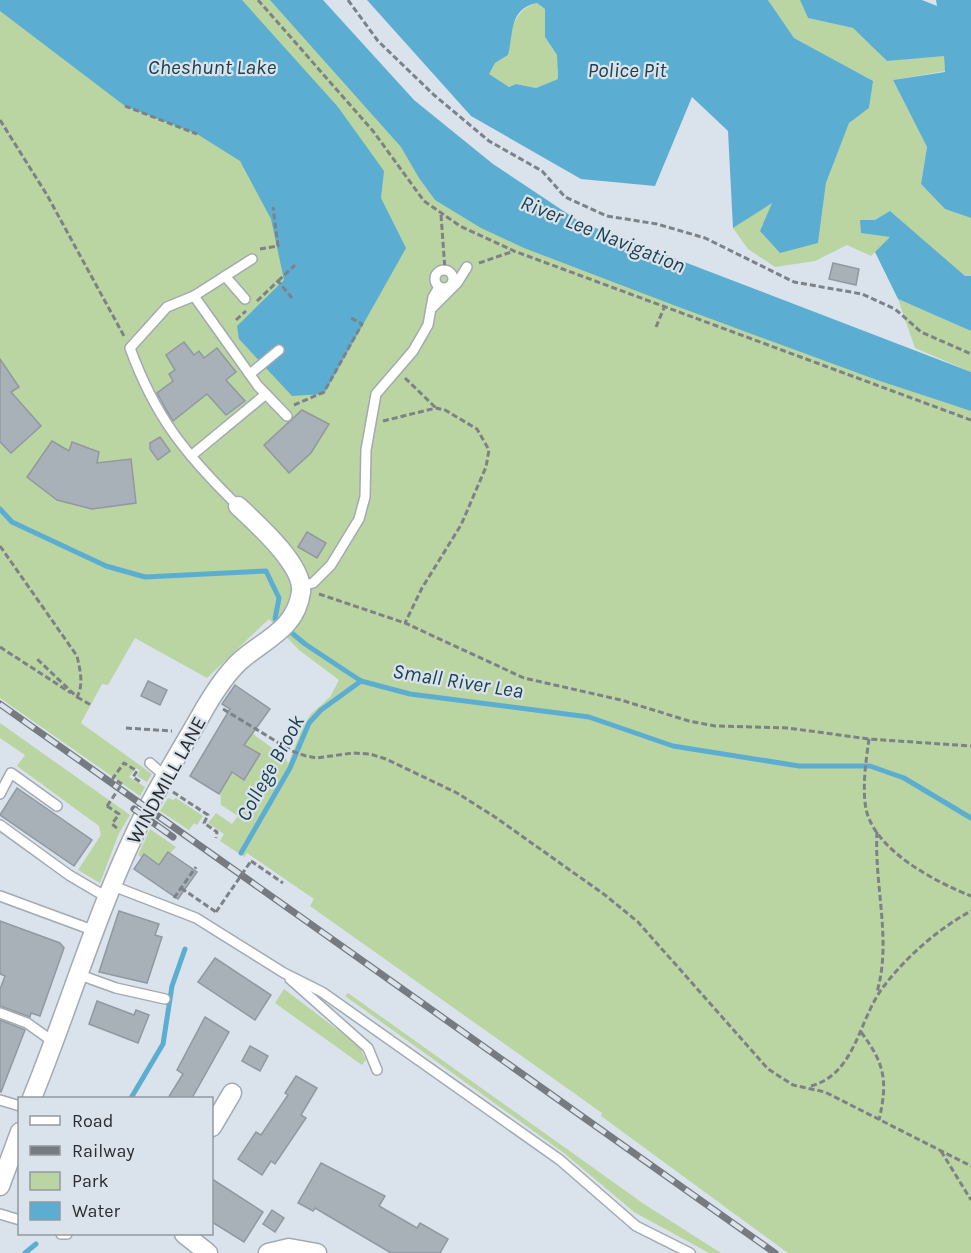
<svg xmlns="http://www.w3.org/2000/svg" width="971" height="1253" font-family="Karla,sans-serif">
<style>
.green{fill:#bad5a1}
.water{fill:#5baed1;fill-rule:evenodd}
.lines{fill:none;stroke-linecap:round;stroke-linejoin:round}
.stream{stroke:#5baed1;stroke-width:5}
.building{fill:#a8b0b8;stroke:#9198a1;stroke-width:1.5}
.service-casing{stroke:#a2aab2;stroke-width:12}
.minor-casing{stroke:#a2aab2;stroke-width:21}
.path{stroke:#7c8288;stroke-width:3;stroke-dasharray:6 3;stroke-linecap:butt}
.service{stroke:#fff;stroke-width:9}
.minor{stroke:#fff;stroke-width:18}
.rail-casing{stroke:#767b81;stroke-width:7}
.rail{stroke:#dae2eb;stroke-width:4.5;stroke-dasharray:14;stroke-linecap:butt}
.path-bridge{stroke:#7c8288;stroke-width:3;stroke-dasharray:6 3;stroke-linecap:butt}
.labels{text-anchor:middle;stroke-width:4.5;stroke-linejoin:round;paint-order:stroke}
.street-label{font-size:20px;fill:#292c30;stroke:#dae2eb}
.water-label{font-size:21px;font-style:italic;fill:#1b404f;stroke:#dae2eb}
</style>
<rect width="100%" height="100%" fill="#dae2eb"/>
<g class="green">
<path d="M0 0H286L473 211 971 408V1253H788L601 1116 602 1113 310 906 314 899 247 853 244 857 220 841 224 834 208 823 216 813 232 824 238 816 221 805 219 765 244 780 260 754 241 743 249 731 286 758 288 764 303 726 311 714 330 697 339 680 299 650 269 619 207 678 135 638 108 685 102 684 81 723 152 774 147 782 137 776 140 771 136 768 129 777 145 787 140 796 0 698Z"/>
<path d="M768 0H800L808 18 853 28 887 61 944 55 945 71 893 80 927 147 921 184 945 209 971 218V276H965L891 237 871 256 847 245 815 261 775 267 748 249 733 228 773 202 818 243 826 183 849 122 869 108 872 81 794 38Z"/>
<path d="M537 3 545 9V37L557 55 558 79 536 88 516 84 509 87 488 74 495 63 508 55C507 34 515 8 537 3Z"/>
<path d="M898 299 971 331V372L915 348Z"/>
<path d="M0 723 130 815 119 833 100 883 78 870 101 835 99 826 17 766 25 755 0 738Z"/>
<path d="M168 798 173 800 176 798 203 816 197 825 194 823 189 830 160 811Z"/>
<path d="M150 829 176 847 159 865 145 854 142 858 138 855Z"/>
<path d="M284 989 359 1046 366 1060 362 1065 275 1003Z"/>
<path d="M348 993 644 1204 721 1253H709L634 1212 564 1153 345 996Z"/>
</g>
<g class="water">
<path d="M0 0H242L338 107 384 171 381 198 406 248 324 394 292 396 239 339 237 326 284 280 271 219 240 161 197 134 125 106 0 11Z"/>
<path d="M270 0H323L414 100 493 164 580 222 971 372V411L877 380 676 306 524 248 481 228 435 200 419 178 401 147Z"/>
<path d="M367 0H768L794 38 873 81 869 108 849 123 826 183 818 243 780 253 760 231 772 203 733 228 728 131 692 97 655 186 581 179 471 116ZM537 3 545 9V37L557 55 558 79 536 88 516 84 509 87 489 74 495 63 508 55C514 34 508 9 537 3Z"/>
<path d="M800 0H922L937 6 936 0H971V218L945 209 921 184 927 147 893 80 945 72 944 56 887 61 853 28 808 18Z"/>
<path d="M890 211 965 276H971V331L898 299 875 252 890 237 861 233 860 220H875Z"/>
</g>
<g class="lines">
<g class="stream">
<path d="M0 509 12 522 106 566 145 577 266 571 279 598 275 619 305 644 361 681 410 694 589 717 673 746 799 766H870L904 778 971 818"/>
<path d="M241 853 290 768 309 723 321 710 361 681"/>
<path d="M131 1098 163 1044 172 986 185 949"/>
<path d="M25 1253 36 1244"/>
</g>
</g>
<g class="building">
<path d="M833 263 859 269 856 285 829 279Z"/>
<path d="M184 342 194 355 199 351 204 358 217 348 236 372 226 380 245 401 226 415 207 394 173 421 167 411 157 393 173 381 169 374 175 370 166 355Z"/>
<path d="M0 359 19 387 11 392 41 426 11 453 0 442Z"/>
<path d="M302 410 329 424 311 453 289 473 264 445Z"/>
<path d="M160 437 170 451 158 460 150 449V443Z"/>
<path d="M52 441 69 451 72 442 99 452 97 463 131 459 136 503 92 509 57 500 27 477Z"/>
<path d="M307 532 326 543 317 558 298 547Z"/>
<path d="M148 681 167 690 160 705 141 696Z"/>
<path d="M235 685 270 709 244 745 260 754 244 780 232 772 219 794 190 776 230 709 222 704Z"/>
<path d="M17 788 92 840 74 866 0 815Z"/>
<path d="M168 852 197 872 178 899 134 869 144 854 159 865Z"/>
<path d="M119 911 159 924 155 935 162 937 147 983 99 972Z"/>
<path d="M0 921 60 943 64 948 40 1016 31 1013 30 1017 0 1006V989L5 976 0 974Z"/>
<path d="M215 958 271 995 255 1020 198 982Z"/>
<path d="M97 1001 134 1015 136 1010 149 1015 138 1043 89 1024Z"/>
<path d="M205 1017 229 1032 192 1098H168L183 1074 177 1070Z"/>
<path d="M0 1020 25 1030 1 1092H0Z"/>
<path d="M250 1046 268 1056 260 1071 242 1061Z"/>
<path d="M296 1076 317 1088 301 1115 306 1118 275 1164 271 1161 262 1175 238 1159 256 1132 261 1135 288 1095 285 1093Z"/>
<path d="M321 1163 385 1196 379 1206 417 1228 420 1223 448 1239 440 1253H391L315 1208 313 1211 298 1203Z"/>
<path d="M212 1179 263 1212 244 1242 212 1222Z"/>
<path d="M272 1210 284 1218 275 1232 263 1224Z"/>
</g>
<g class="lines">
<g class="service-casing">
<g id="service">
<circle cx="444" cy="279" r="9"/>
<path d="M225 276 245 299"/>
<path d="M194 296 252 259"/>
<path d="M431 309 457 283 467 267"/>
<path d="M250 374 279 350"/>
<path d="M191 456 266 394"/>
<path d="M238 506C186 455 155 417 130 348L167 307 194 296 258 386 287 416"/>
<path d="M301 586 313 583 331 565 359 519 365 497 366 450 376 394 413 351 428 325 433 297 439 287"/>
<path d="M150 763 166 777"/>
<path d="M0 794 11 773 57 806"/>
<path d="M0 825 69 875 108 898"/>
<path d="M113 886 196 918 284 973 322 992 560 1160 636 1226 690 1253"/>
<path d="M0 896 95 931"/>
<path d="M80 975 116 988 165 999"/>
<path d="M290 979 368 1048 377 1070"/>
<path d="M0 1013 27 1023 55 1043"/>
<path d="M0 1100 20 1106"/>
<path d="M0 1214 20 1220"/>
<path d="M61 1234H67"/>
</g>
</g>
<g class="minor-casing">
<g id="minor">
<path d="M32 1098C68 1010 95 917 136 831 156 789 182 749 205 708 215 691 226 674 240 661 265 639 296 629 301 592 304 565 256 523 238 506"/>
<path d="M212 1127 232 1093"/>
<path d="M0 1186 20 1132"/>
<path d="M184 1234 208 1253"/>
<path d="M268 1253 289 1248 317 1253"/>
</g>
</g>
<g class="path">
<path d="M258 0 373 131 424 201 460 226 514 251 971 420"/>
<path d="M348 0 378 41 434 95 489 141 542 171 565 197 607 216 657 224 705 238 794 282 862 294 895 309 921 332 971 354"/>
<path d="M125 106 197 134"/>
<path d="M0 120 47 195 124 336"/>
<path d="M441 215 445 270"/>
<path d="M260 249 278 246 273 207"/>
<path d="M479 263 514 251"/>
<path d="M278 281 295 265"/>
<path d="M257 301 278 281 292 298"/>
<path d="M236 320 246 311"/>
<path d="M656 327 664 308"/>
<path d="M405 378 436 408"/>
<path d="M294 405 324 392 362 324 351 318"/>
<path d="M383 421 436 408 445 410 477 429 489 450 486 467 461 525 422 588 405 623"/>
<path d="M0 546 77 656C80 670 84 684 77 697L36 658"/>
<path d="M319 594 405 623 524 678 621 700 689 721 715 726 788 728 869 739 971 746"/>
<path d="M0 647 71 693"/>
<path d="M77 697 91 705"/>
<path d="M223 709 292 751 306 756 317 758 353 753 370 754 386 759 457 793 495 817 605 895 638 922 768 1069 793 1085 825 1092 971 1166"/>
<path d="M126 728 172 731"/>
<path d="M869 739C866 760 862 788 866 809 875 851 936 882 971 896"/>
<path d="M122 784 113 778 124 763 137 771 133 777 142 783"/>
<path d="M173 792 208 815 204 823 217 832 216 838"/>
<path d="M107 806 119 814 112 824 118 829"/>
<path d="M877 832C874 886 892 940 877 992"/>
<path d="M251 861 283 883"/>
<path d="M181 888 216 912"/>
<path d="M174 898 196 867"/>
<path d="M861 1032C885 1064 888 1081 879 1120"/>
<path d="M811 1086C857 1073 858 1019 884 986 907 956 938 929 971 911"/>
<path d="M941 1151 971 1200"/>
</g>
<use href="#service" class="service"/>
<use href="#minor" class="minor"/>
<g class="rail-casing">
<g id="rail">
<path d="M0 704 775 1253"/>
<path d="M134 809 173 837"/>
</g>
</g>
<use href="#rail" class="rail"/>
<g class="path-bridge">
<path d="M107 806 122 784"/>
<path d="M216 912 251 861"/>
</g>
</g>
<g class="labels">
<g class="street-label">
<text transform="translate(166 780) rotate(-61)" y="7">WINDMILL LANE</text>
</g>
<g class="water-label">
<text x="212" y="74">Cheshunt Lake</text>
<text x="627" y="77">Police Pit</text>
<text transform="translate(603 234) rotate(22)" y="7">River Lee Navigation</text>
<text transform="translate(458 681) rotate(9)" y="7">Small River Lea</text>
<text transform="translate(270 768) rotate(-61)" y="7">College Brook</text>
</g>
</g>
<rect x="18" y="1097" width="195" height="138" fill="#dae2eb" stroke="#9399a0" stroke-width="1.5"/>
<rect x="30" y="1116" width="30" height="9" fill="#ffffff" stroke="#9399a0" stroke-width="1.5"/>
<text x="72" y="1127" font-size="18" fill="#292c30">Road</text>
<rect x="30" y="1146" width="30" height="9" fill="#767b81" stroke="#9399a0" stroke-width="1.5"/>
<text x="72" y="1157" font-size="18" fill="#292c30">Railway</text>
<rect x="30" y="1172" width="30" height="18" fill="#bad5a1" stroke="#9399a0" stroke-width="1.5"/>
<text x="72" y="1187" font-size="18" fill="#292c30">Park</text>
<rect x="30" y="1202" width="30" height="18" fill="#5baed1" stroke="#9399a0" stroke-width="1.5"/>
<text x="72" y="1217" font-size="18" fill="#292c30">Water</text>
</svg>
